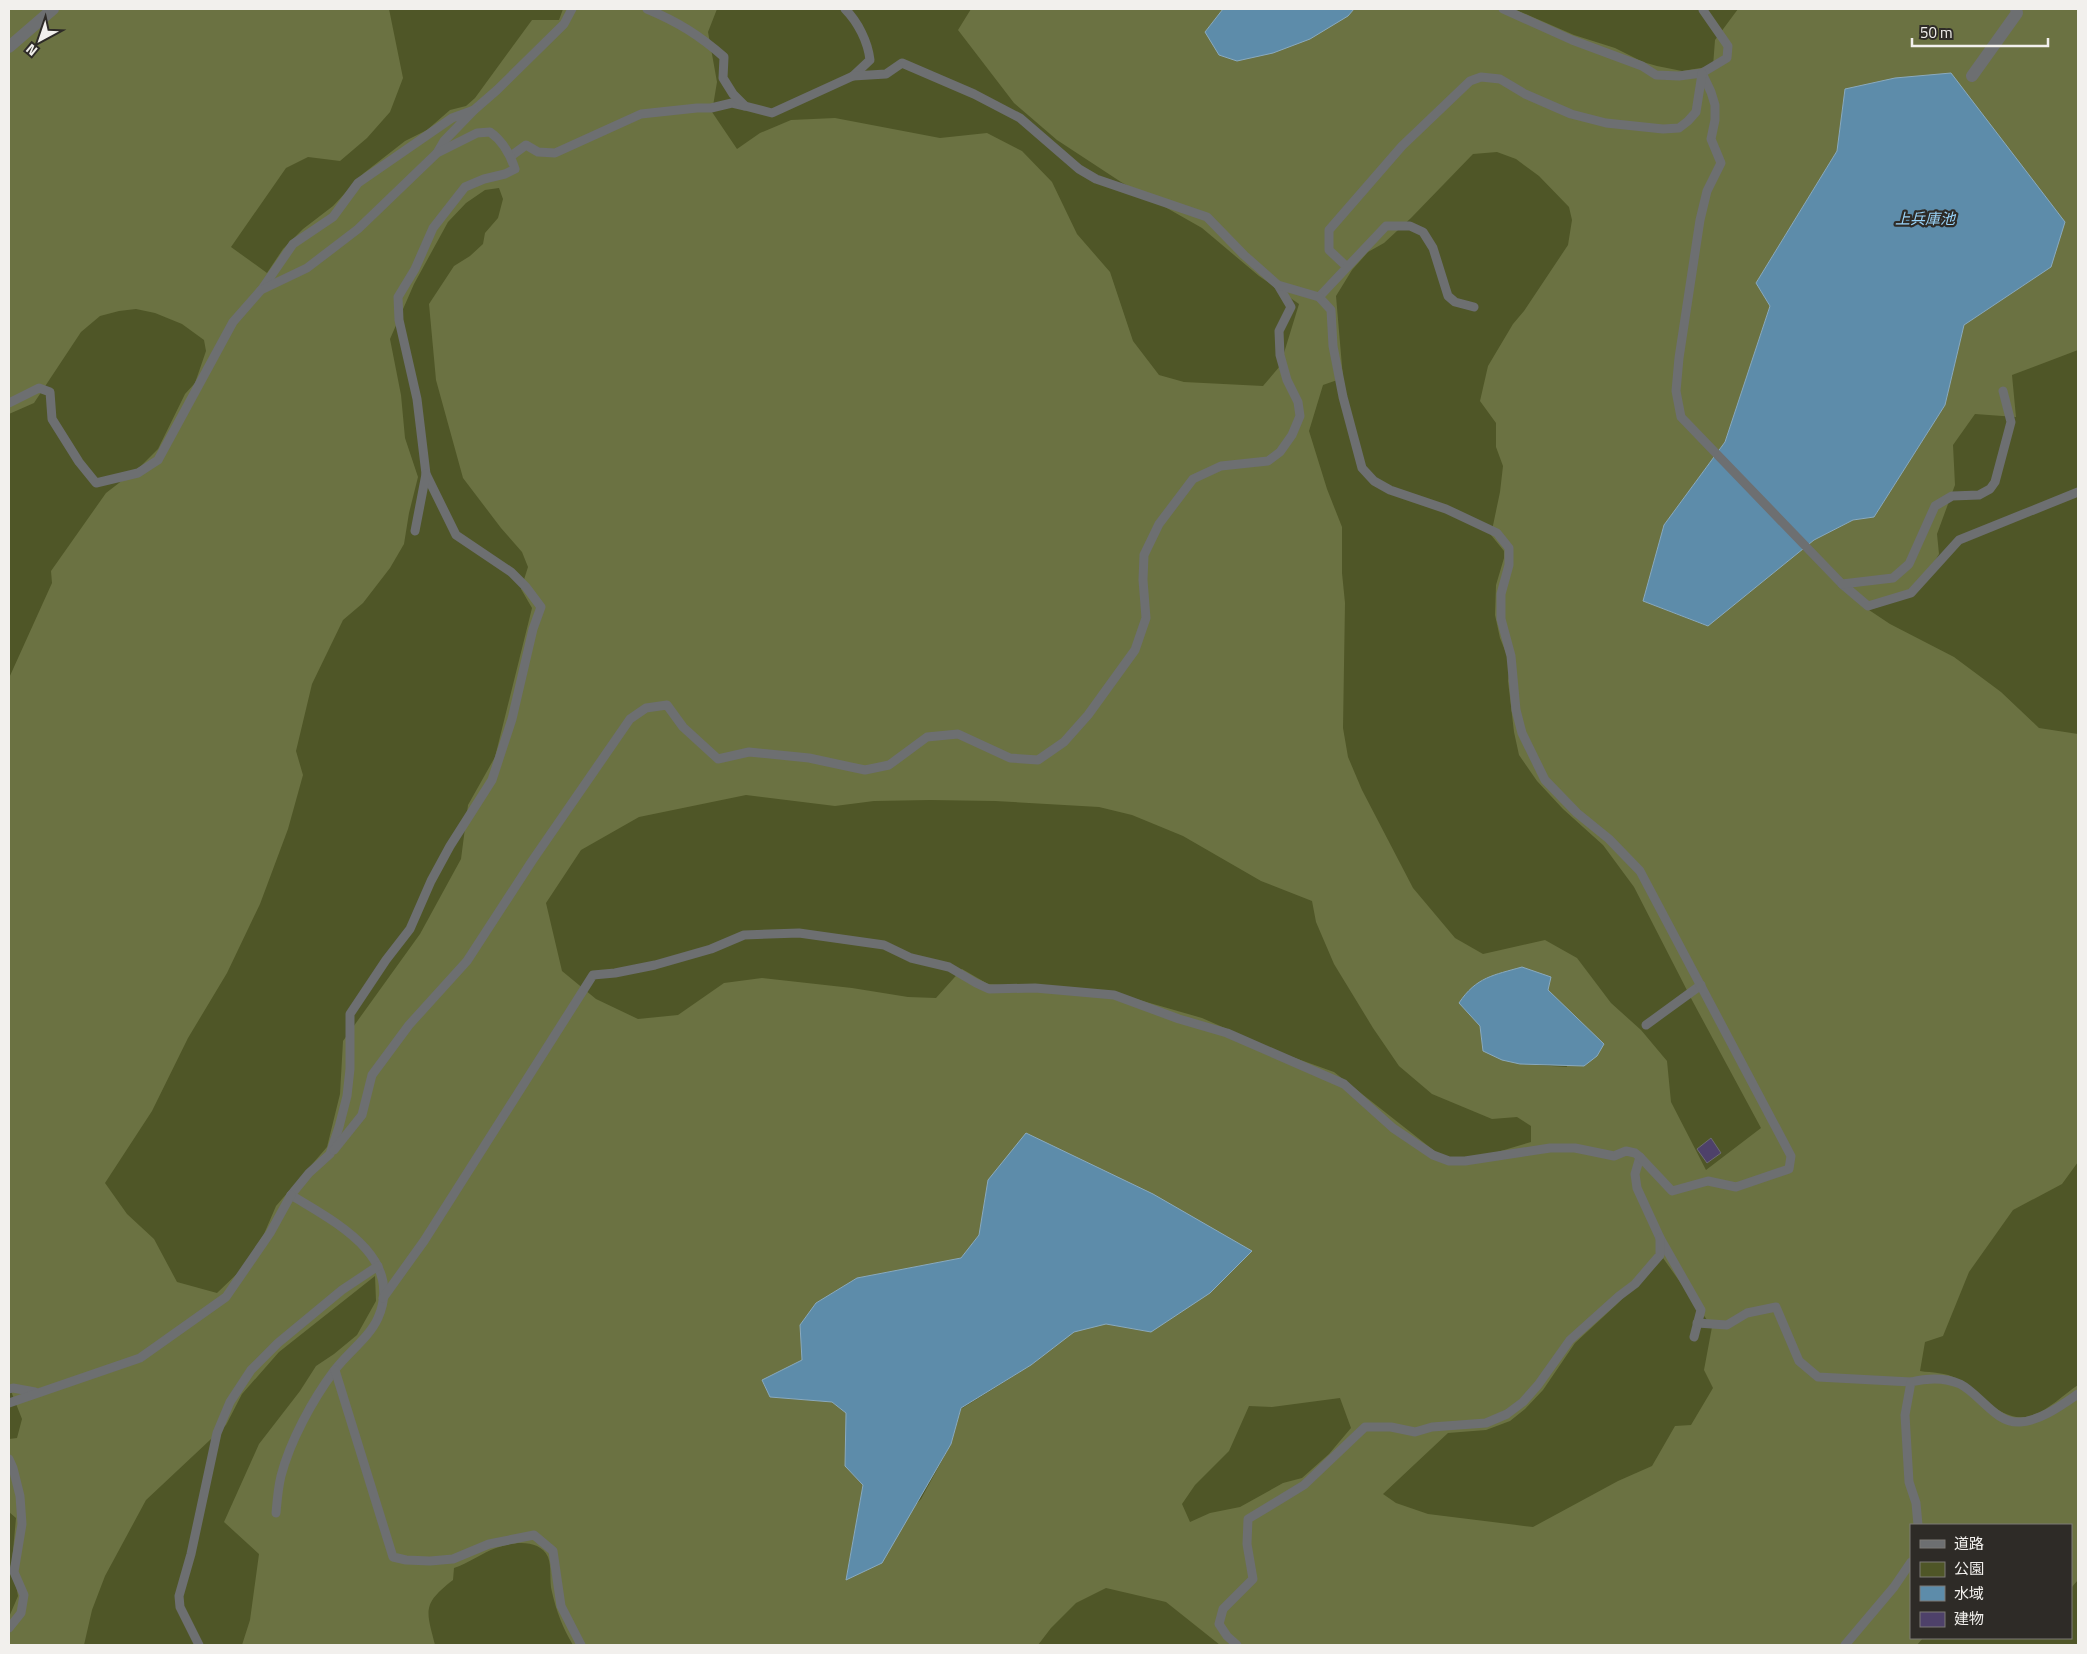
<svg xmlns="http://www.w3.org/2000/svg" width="2087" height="1654" font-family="'Titillium Web','Noto Sans JP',sans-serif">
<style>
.green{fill:#4f5627;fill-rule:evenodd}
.forest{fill:#6b7242;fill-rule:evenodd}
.water{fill:#5d8caa;stroke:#8aaabe}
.building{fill:#4e416a;stroke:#6d6c71}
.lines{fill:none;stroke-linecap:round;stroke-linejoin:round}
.service{stroke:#6d6f71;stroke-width:9}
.minor{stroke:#6d6f71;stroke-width:12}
.tertiary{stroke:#6d6f71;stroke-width:12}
.labels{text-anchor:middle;stroke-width:4.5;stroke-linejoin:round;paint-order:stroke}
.water-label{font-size:15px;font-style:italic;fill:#99d3f8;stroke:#2e2b27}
</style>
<rect width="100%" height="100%" fill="#393531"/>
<path class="green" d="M351 9H2056L2078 43V1645H9V303ZM1911 1525H2071V1638H1911Z"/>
<path class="forest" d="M9 9H389L403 78 390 112 367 138 340 161 308 157 286 168 231 247 267 273 283 249 303 229 333 206 364 173 405 141 427 130 450 110 466 106 475 98 532 20H559L563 9H717L708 32 717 82 712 112 737 149 760 133 791 120 835 118 940 138 987 133 1022 151 1052 182 1077 234 1110 272 1133 341 1159 375 1184 382 1263 386 1280 366 1299 304 1259 276 1202 228 1121 182 1057 140 1014 103 958 30 971 9H1223L1205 32 1348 16 1354 9H1514L1574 35 1615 48 1643 62 1657 66 1682 71 1713 66 1715 40 1738 9H2078V350L2012 375 2016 417 1975 414 1953 445 1955 485 1937 534 1939 554 1915 595 1869 610 1890 624 1954 657 2001 692 2039 728 2078 734V1162L2062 1184 2013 1210 1969 1272 1943 1336 1925 1342 1920 1371C1932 1373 1946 1372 1957 1379 1979 1391 2001 1424 2030 1416 2048 1411 2063 1395 2078 1385V1580L2071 1588V1525H1911V1638H1923L1917 1645H1220L1166 1602 1106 1588 1076 1603 1051 1628 1038 1645H573C563 1629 556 1610 552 1592 549 1581 552 1567 548 1557 539 1538 512 1542 496 1548 482 1553 469 1563 454 1568L453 1580C422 1604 426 1610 435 1645H242L250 1620 259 1554 224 1522 259 1444 300 1391 316 1366 334 1354 357 1335 376 1301 375 1276 279 1352 242 1394 226 1425 146 1500 105 1576 92 1610 84 1645H9V1617L18 1596 16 1585 9 1570 12 1562 16 1518 9 1512V1439L17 1438 22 1419 9 1386V678L52 583 51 571 106 493 141 466 158 449 185 394 195 383 206 351 204 340 182 324 155 313 136 309 119 311 100 316 81 332 34 403 9 414ZM1845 89 2051 267 1964 325 1945 405 1874 517 1853 520 1814 540 1707 626 1643 601 1664 525 1725 442 1770 306 1756 283 1837 151ZM1497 152 1516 159 1539 176 1569 207 1572 220 1568 245 1524 311 1513 324 1488 366 1480 401 1496 423V447L1503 466 1500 492 1491 535 1504 551V558L1496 585 1495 615 1500 638 1510 663 1508 681 1514 732 1519 755 1537 781 1563 809 1603 845 1634 887 1693 1002 1761 1128 1706 1170 1671 1102 1667 1061 1641 1030 1611 1003 1577 958 1545 940 1483 954 1455 938 1413 888 1362 790 1348 757 1343 728 1345 603 1342 573V527L1327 489 1309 431 1323 385 1343 378 1336 296 1352 270 1368 252 1384 243 1411 218 1473 154ZM499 188 503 199 498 218 485 233 483 244 470 256 454 266 429 304 436 380 463 478 501 528 522 552 528 567 521 589 532 608 495 757 468 805 461 859 420 934 343 1041 340 1094 327 1147 276 1206 264 1234 242 1269 217 1293 177 1282 154 1239 127 1214 105 1183 152 1111 188 1038 227 973 260 904 288 829 303 775 296 751 312 684 343 620 363 603 390 568 404 544 409 513 418 477 405 438 401 395 390 339 414 284 448 222 466 203 485 190ZM746 795 835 806 874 801 930 800 995 801 1099 807 1132 815 1183 836 1261 881 1312 901 1316 922 1334 964 1373 1028 1399 1066 1432 1094 1492 1119 1517 1117 1531 1126V1142L1484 1156 1446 1160 1334 1072 1284 1054 1202 1018 1115 993 988 984 962 969 936 998 908 997 852 988 762 978 724 983 678 1015 638 1019 596 999 562 971 546 903 581 850 639 817ZM1522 967 1556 999 1567 1067 1520 1064 1483 1051 1480 1026 1459 1003C1476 977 1494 975 1522 967ZM988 1180 1151 1332 1106 1324 1073 1332 1031 1365 961 1409 951 1444 921 1499 846 1579 863 1485 845 1466 846 1413 832 1402 770 1397 762 1380 802 1360 800 1325 816 1303 857 1278 961 1258 979 1235ZM1663 1258 1712 1327 1704 1370 1713 1388 1691 1425 1675 1426 1652 1466 1618 1481 1533 1527 1428 1514 1396 1503 1383 1494 1448 1433 1486 1430 1510 1421 1525 1409 1543 1390 1575 1343 1616 1305ZM1340 1398 1351 1428 1329 1454 1302 1478 1283 1483 1240 1507 1210 1513 1190 1522 1182 1504 1195 1485 1229 1451 1249 1406 1272 1407Z"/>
<g class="water">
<path d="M1223 9H1354L1348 16 1310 39 1273 53 1237 61 1219 55 1205 32Z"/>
<path d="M1951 73 2065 222 2051 267 1964 325 1945 405 1874 517 1853 520 1814 540 1708 626 1643 601 1664 525 1725 442 1770 306 1756 283 1837 151 1845 89 1895 78Z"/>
<path d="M1522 967 1551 977 1548 990 1604 1044 1597 1056 1584 1066 1520 1064 1502 1060 1483 1051 1480 1026 1459 1003C1476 977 1494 975 1522 967Z"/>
<path d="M1026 1133 1153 1194 1252 1251 1210 1293 1151 1332 1106 1324 1074 1332 1031 1365 961 1408 951 1444 882 1563 846 1580 863 1485 845 1466 846 1413 832 1402 770 1397 762 1380 802 1360 800 1325 816 1303 857 1278 961 1258 979 1235 988 1180Z"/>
</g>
<path class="building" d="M1711 1138 1721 1153 1707 1163 1697 1149Z"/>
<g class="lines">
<g class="service">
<path d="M845 9C858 22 868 42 870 60L853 76"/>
<path d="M1503 9 1572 40 1642 66 1656 75 1679 76 1702 73 1727 58 1728 46 1703 10"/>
<path d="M1702 73 1711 92 1715 105V120L1711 139 1721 163 1707 191 1700 220 1679 358 1676 391 1681 417 1842 584 1868 606 1911 593 1959 540 2078 492"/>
<path d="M474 110 497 90 564 24 572 9"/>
<path d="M511 156 526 145 538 152 555 153 641 114 697 108H711L732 103 745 106"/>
<path d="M1346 266 1329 250V230L1402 146 1470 81 1481 77 1500 79 1525 94 1571 114 1606 123 1663 129 1679 128 1688 121 1696 112 1702 74"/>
<path d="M262 289 293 244 333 217 358 183 452 118 474 110 444 141 437 153"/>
<path d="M1319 297 1386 226H1410L1423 232 1433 248 1448 296 1455 302 1474 307"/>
<path d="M9 403 39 388 50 392 52 419 79 462 96 483 138 473 158 460 233 322 261 290 307 268 358 229 437 153 477 133 490 132C503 141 510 154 515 169L505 174 484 179 465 187 433 228 415 269 398 297 399 320 417 399 426 474 456 535 511 572 526 587 541 607 533 629 512 719 492 780 450 846 431 881 410 929 386 960 350 1014V1069L347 1096 339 1127 330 1154 309 1173 291 1195C333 1221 405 1256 378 1318 369 1338 347 1353 334 1371 313 1399 290 1441 281 1476 278 1488 277 1501 276 1513"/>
<path d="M415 531 426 474"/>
<path d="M1842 584 1893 578 1909 564 1935 506 1952 496 1979 495 1990 489 1995 482 2011 422 2003 391"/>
<path d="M1646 1025 1701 985"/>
<path d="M334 1150 362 1115 372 1075 409 1025 467 961 532 861 630 719 646 708 667 705 683 727 718 759 749 752 809 758 865 770 889 765 927 737 958 734 1010 758 1038 760 1064 742 1088 715 1135 650 1146 618 1143 580 1144 555 1159 524 1193 479 1221 466 1268 461 1280 452 1292 435 1300 416 1298 402 1287 380 1280 355 1279 331 1291 307 1278 285"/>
<path d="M1640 1157 1635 1174 1637 1188 1660 1238 1701 1310 1694 1337"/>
<path d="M383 1298 424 1241 593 975 615 973 655 965 711 949 744 935 799 933 884 945 911 958 949 967 976 983 989 989 1035 988 1114 995 1179 1019 1227 1033 1344 1084 1393 1128 1433 1155 1449 1161H1465L1550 1148H1575L1614 1156 1626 1151 1635 1153 1640 1157 1672 1191 1708 1181 1736 1187 1789 1169 1791 1156 1640 871 1609 839 1577 813 1545 780 1522 733 1516 710 1511 656 1501 619V594L1509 565V548L1497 533 1446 509 1390 490 1374 481 1362 468 1343 397 1333 346 1331 310 1319 297 1278 285 1244 255 1207 217 1096 179 1079 169 1020 118 974 94 902 63 886 74 853 76 772 113 745 106 733 94 723 78 724 57C699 35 678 22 647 9"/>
<path d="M1697 1323 1727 1325 1747 1313 1776 1307 1799 1361 1818 1377 1911 1382"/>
<path d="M335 1370 393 1557 406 1560 430 1561 453 1559 489 1544 534 1535 553 1551 561 1606 581 1645"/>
<path d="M9 1389 13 1388 35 1392"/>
<path d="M9 1403 140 1358 226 1297 270 1233 291 1195"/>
<path d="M9 1459 13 1468 20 1496 22 1524 14 1572 24 1595 21 1613 9 1628"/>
<path d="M1918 1525 1916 1503 1909 1482 1905 1415 1911 1382C1927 1378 1944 1377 1960 1384 1980 1394 1996 1424 2020 1422 2040 1421 2062 1405 2078 1394"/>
<path d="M199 1645 180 1607 179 1596 191 1554 217 1433 230 1402 251 1370 278 1343 342 1290 378 1266"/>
<path d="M1237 1645 1227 1636 1219 1624 1223 1609 1253 1579 1247 1544 1248 1519 1304 1485 1365 1427H1391L1415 1432 1432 1427 1486 1423 1507 1414 1523 1402 1538 1385 1570 1340 1619 1296 1635 1284 1653 1263 1660 1255V1238"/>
<path d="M1845 1645 1894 1587 1911 1562"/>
</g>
<path class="minor" d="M1972 76 2017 13 2016 9"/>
<path class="tertiary" d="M9 47 53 9"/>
</g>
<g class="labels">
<g class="water-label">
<text x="1925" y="224">上兵庫池</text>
</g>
</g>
<rect width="2087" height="1654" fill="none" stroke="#f2f0ed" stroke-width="20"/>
<rect x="1910" y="1524" width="162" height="115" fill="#2e2b27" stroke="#7c7a76"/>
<rect x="1920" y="1540" width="25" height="8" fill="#6d6f71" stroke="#7c7a76"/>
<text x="1954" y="1549" font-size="15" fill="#f2f0ed">道路</text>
<rect x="1920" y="1562" width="25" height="15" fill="#4f5627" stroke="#7c7a76"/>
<text x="1954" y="1574" font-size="15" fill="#f2f0ed">公園</text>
<rect x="1920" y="1586" width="25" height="15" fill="#5d8caa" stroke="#7c7a76"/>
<text x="1954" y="1599" font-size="15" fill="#f2f0ed">水域</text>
<rect x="1920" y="1612" width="25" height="15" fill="#4e416a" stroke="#7c7a76"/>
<text x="1954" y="1624" font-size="15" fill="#f2f0ed">建物</text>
<g transform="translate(40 40) rotate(220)" stroke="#2e2b27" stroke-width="4" paint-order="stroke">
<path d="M0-4L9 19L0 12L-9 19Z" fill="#f2f0ed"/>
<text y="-8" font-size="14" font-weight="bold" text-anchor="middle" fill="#f2f0ed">N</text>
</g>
<path d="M1912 38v8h136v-8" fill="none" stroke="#f2f0ed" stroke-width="2.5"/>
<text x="1920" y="38" font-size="15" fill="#f2f0ed" stroke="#2e2b27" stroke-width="4" paint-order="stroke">50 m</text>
</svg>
